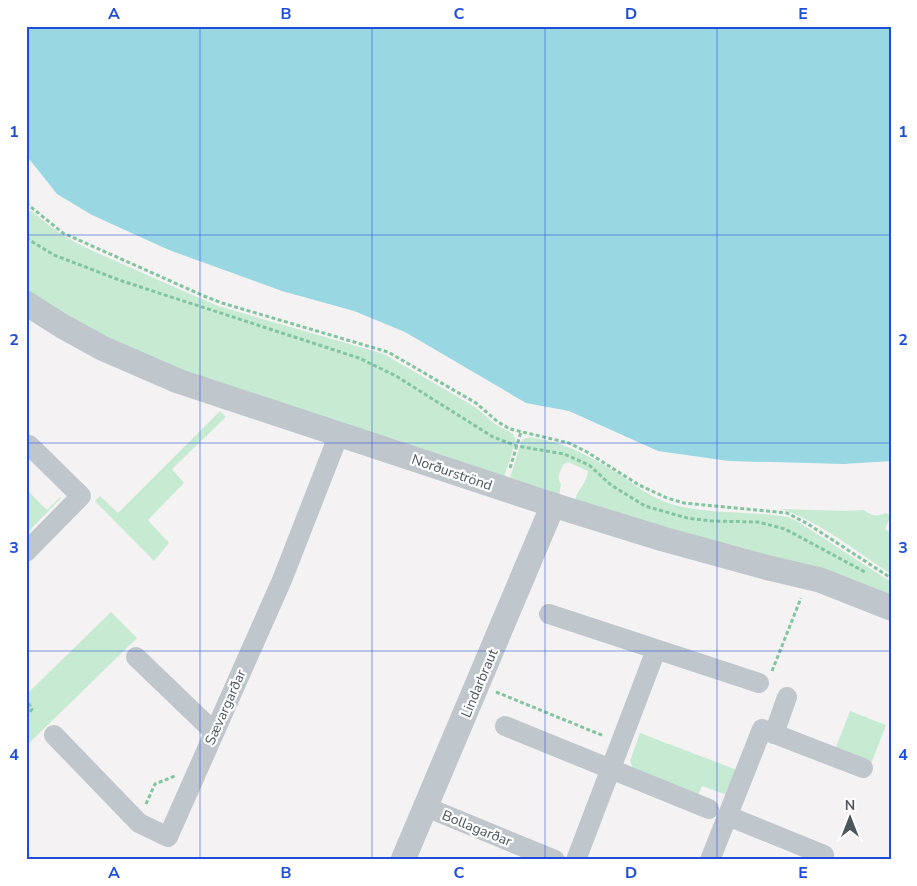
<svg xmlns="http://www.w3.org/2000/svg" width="917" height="886" font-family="'Nunito Sans',sans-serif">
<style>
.green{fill:#c7ebd2}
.water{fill:#99d8e3}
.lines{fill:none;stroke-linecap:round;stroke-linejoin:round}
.path{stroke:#82c5a0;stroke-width:3;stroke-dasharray:4 2.5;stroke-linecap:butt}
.minor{stroke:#bfc6cc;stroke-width:20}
.tertiary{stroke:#bfc6cc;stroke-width:25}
.grid{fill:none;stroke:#1d4ed8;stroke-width:1;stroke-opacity:0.55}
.labels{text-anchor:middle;stroke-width:4.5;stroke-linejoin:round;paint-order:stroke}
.street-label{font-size:14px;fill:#4c565d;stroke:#fff}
.neatline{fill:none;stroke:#1d4ed8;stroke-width:2}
.grid-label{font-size:16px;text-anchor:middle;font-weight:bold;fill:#1d4ed8}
</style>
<rect width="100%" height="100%" fill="#f4f2f2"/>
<g class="green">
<path d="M32 211C65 242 96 252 136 270 163 282 190 294 218 306L384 354 475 407 495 424 513 434 516 440 504 477 293 409 126 350 26 292V213Z"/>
<path d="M220 411 226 417 172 469 184 483 148 520 169 543 154 561 95 501 100 496 118 513Z"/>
<path d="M530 437C565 443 584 453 614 471 631 481 644 494 663 501 702 516 747 510 788 517L800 523 891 582V596L575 501C577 489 586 486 588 471L568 462 563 465C560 472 556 478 561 484L559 496 510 478 521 442 523 439Z"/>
<path d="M26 489 47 510 61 496 60 499 32 528 26 536Z"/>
<path d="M781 509 847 511 864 510C871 516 877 517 886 513L891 516 885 529 891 533V574C855 551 821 522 781 509Z"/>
<path d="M111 612 137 638 26 746V695Z"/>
<path d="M850 711 886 725 871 764 835 750Z"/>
<path d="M640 733 737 770 727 795 702 786 698 795 633 769 630 761Z"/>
</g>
<path class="water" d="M26 26H891V461L844 464 729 461 658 451 569 411 526 403 405 332 354 311 282 291 169 250 92 215 57 194 26 155Z"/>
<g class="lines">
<g class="path">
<path d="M26 203 63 233 204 296 222 303 388 352 476 403 498 422 510 429 569 443 587 452 639 485 667 498 684 503 787 513 808 524 891 578"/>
<path d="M26 238 54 255 122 281 359 358 396 376 493 437 517 446 564 454 589 465 611 485 645 506 687 518 712 521 758 522 785 529 865 572"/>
<path d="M510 468 521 432"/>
<path d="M772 671 801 598"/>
<path d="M496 692 604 736"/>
<path d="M26 717 32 709 28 702"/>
<path d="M146 804 155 784 175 776"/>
<path d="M26 853 33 860"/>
</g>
<g class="minor">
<path d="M26 448 29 445 81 496 26 552"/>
<path d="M549 614 759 683"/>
<path d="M136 657 214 732"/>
<path d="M505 726 709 809"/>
<path d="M774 734 787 697"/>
<path d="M54 735 139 823 168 837 282 580 339 434"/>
<path d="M426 807 555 860"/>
<path d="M728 816 824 855"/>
<path d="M576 860 656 650"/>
<path d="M710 860 762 729 863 768"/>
</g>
<g class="tertiary">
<path d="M26 303 62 326 102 348 178 381 553 505 663 539 765 567 820 580 891 608"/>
<path d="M403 860 553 505"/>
</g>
</g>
<path class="grid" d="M200 26V860M372 26V860M545 26V860M717 26V860M26 235H891M26 443H891M26 651H891"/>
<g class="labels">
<g class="street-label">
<text transform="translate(452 472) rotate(19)" y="5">Norðurströnd</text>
<text transform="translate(479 683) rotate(-67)" y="5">Lindarbraut</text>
<text transform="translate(225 707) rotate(-66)" y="5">Sævargarðar</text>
<text transform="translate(477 828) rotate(22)" y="5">Bollagarðar</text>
</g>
</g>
<rect width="917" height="886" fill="none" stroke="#ffffff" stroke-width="55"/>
<g transform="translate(850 818)" stroke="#ffffff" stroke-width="4" paint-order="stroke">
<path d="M0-4L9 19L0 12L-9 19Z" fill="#4c565d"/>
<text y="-8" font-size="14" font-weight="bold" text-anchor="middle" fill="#4c565d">N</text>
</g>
<rect x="28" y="28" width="862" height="830" class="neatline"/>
<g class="grid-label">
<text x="114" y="19">A</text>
<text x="286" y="19">B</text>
<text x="459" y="19">C</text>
<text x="631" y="19">D</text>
<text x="803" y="19">E</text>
<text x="14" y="137">1</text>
<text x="903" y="137">1</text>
<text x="14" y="345">2</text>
<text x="903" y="345">2</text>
<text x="14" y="553">3</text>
<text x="903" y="553">3</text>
<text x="14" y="760">4</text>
<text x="903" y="760">4</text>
<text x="114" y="878">A</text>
<text x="286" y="878">B</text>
<text x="459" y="878">C</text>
<text x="631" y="878">D</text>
<text x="803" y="878">E</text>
</g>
</svg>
